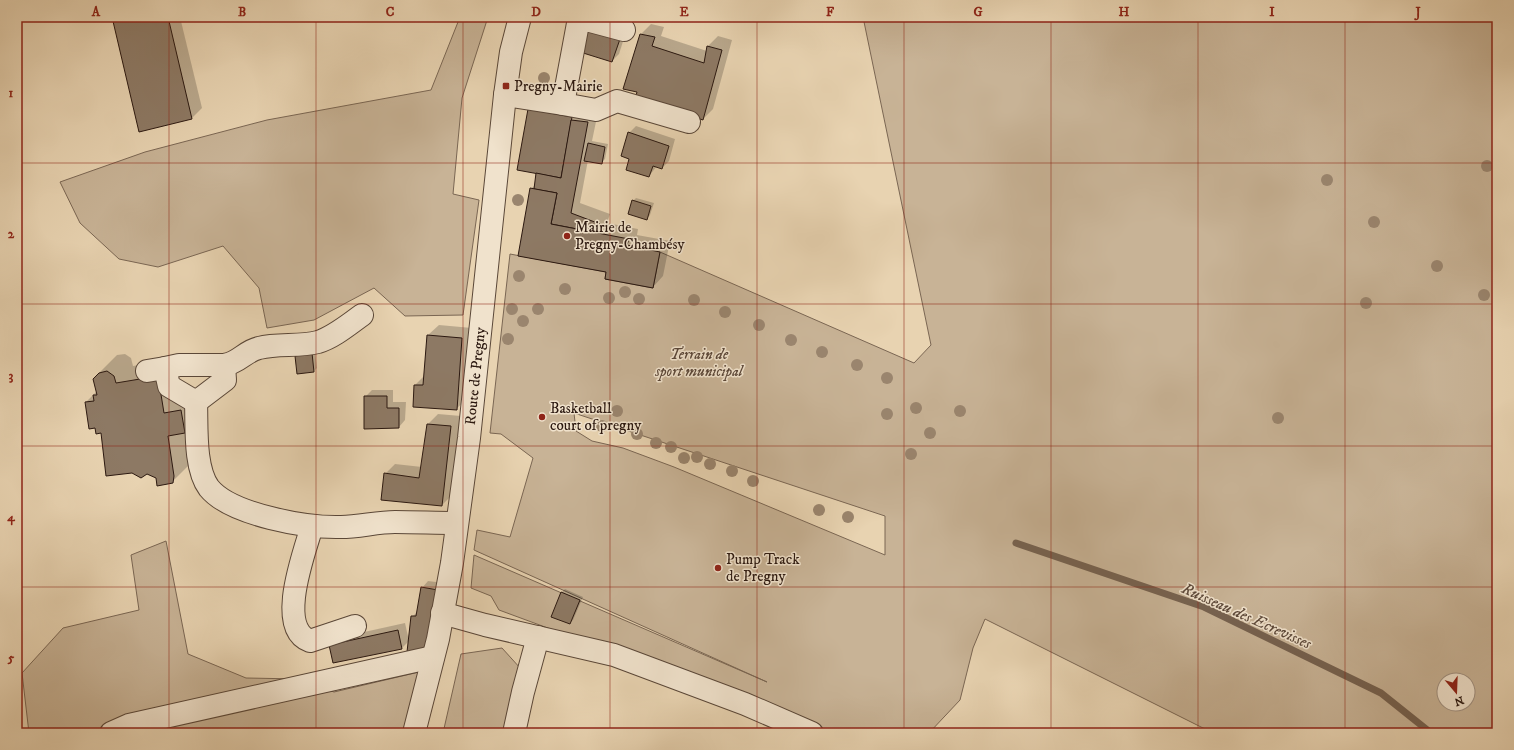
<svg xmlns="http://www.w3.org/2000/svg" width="1514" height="750" font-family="'IM FELL DW Pica',serif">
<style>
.green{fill:#c8b396;stroke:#7a6653;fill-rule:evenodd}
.shadow{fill:#0003}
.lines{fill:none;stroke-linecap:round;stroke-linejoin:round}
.stream{stroke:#766250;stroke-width:7}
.building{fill:#8d7964;stroke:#2b1810}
.minor-casing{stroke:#5a4738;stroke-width:24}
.minor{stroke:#f0e2cc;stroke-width:22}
.tree{fill:#9a856e}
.grid{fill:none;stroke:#8f2418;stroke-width:1;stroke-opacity:0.55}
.poi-dot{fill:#8f2418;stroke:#f0e2cc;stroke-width:1.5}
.labels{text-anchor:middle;stroke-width:3;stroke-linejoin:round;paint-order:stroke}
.poi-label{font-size:15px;fill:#2b1810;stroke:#f0e2cc;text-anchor:start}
.park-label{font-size:15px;font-style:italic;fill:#5a4638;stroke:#f0e2cc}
.street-label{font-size:15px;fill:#2b1810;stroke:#f0e2cc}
.water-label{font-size:16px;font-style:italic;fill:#5d493a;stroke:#f0e2cc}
.neatline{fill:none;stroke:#8f2418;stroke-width:1.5}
.grid-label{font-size:13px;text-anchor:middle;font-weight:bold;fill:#8f2418}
</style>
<rect width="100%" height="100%" fill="#e8d3b1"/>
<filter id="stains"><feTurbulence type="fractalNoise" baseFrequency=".005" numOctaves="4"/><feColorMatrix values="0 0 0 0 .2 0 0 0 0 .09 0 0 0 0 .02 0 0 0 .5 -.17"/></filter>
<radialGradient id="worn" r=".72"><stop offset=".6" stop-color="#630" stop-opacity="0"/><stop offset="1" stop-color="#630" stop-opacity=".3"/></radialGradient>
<g class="green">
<path d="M460 17H488L462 98 453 194 479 200 463 315 405 316 374 288 314 320 267 328 259 288 223 246 158 267 119 259 80 223 60 182 145 152 267 120 431 90Z"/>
<path d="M863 17H1497V733H1213L985 619 973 648 960 700 929 733H832L499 610 491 596 471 588 474 555 767 682 474 550 477 530 510 537 533 458 501 434 490 433 510 254 606 272 605 279 653 288 660 252 914 363 931 345ZM574 413 885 516V555L674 467 623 448 592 441 576 431ZM1444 680H1468V704H1444Z"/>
<path d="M166 541 188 654 246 678 299 679 334 692 419 672 404 733H29L22 673 63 628 139 610 131 555Z"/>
<path d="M502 648 521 669 504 733H443L461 654Z"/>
</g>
<g class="shadow">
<path d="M113 17H180L202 108 192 118Z"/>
<path d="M595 22 626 32 619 54 612 61Z"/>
<path d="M651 24 664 27 661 36 707 51 708 46 718 36 732 40 713 109 703 119 641 34Z"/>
<path d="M539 100 598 112 592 141 608 144 605 159 602 162 588 160 580 203 610 214 607 223 638 229 637 235 670 241 663 276 653 287 607 272 519 255 531 189 535 185 538 173Z"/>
<path d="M636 126 675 139 669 161 662 168 657 166 649 176 630 158 629 133Z"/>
<path d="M636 198 654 203 650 215 647 219 633 201Z"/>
<path d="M439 325 472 328 467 399 456 409 415 385 425 375 428 335Z"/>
<path d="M315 351 317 368 314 371 299 353Z"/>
<path d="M125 354 131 358 133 366 176 359 182 396 199 393 190 464 172 482 102 432 86 402 97 391 99 373 117 355Z"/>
<path d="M372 390H393V402H406L405 420 399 427 365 397Z"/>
<path d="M438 414 461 416 452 495 442 505 385 474 395 464 422 467 428 424Z"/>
<path d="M428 581 444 583 408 651 412 617 418 611 422 588Z"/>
<path d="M565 589 583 597 573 620 570 623 552 616 562 592Z"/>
<path d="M405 623 409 641 402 648 334 662 337 638Z"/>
</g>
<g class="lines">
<path class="stream" d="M1016 543 1204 607 1381 693 1431 733"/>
</g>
<g class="building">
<path d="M112 17H168L192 119 139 132Z"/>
<path d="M587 28 620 39 612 62 580 52Z"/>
<path d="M640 34 655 37 652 46 704 63 707 46 722 50 703 120 635 99 637 92 623 89Z"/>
<path d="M528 109 572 117 561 178 517 170Z"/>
<path d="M571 120 588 122 571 213 600 224 598 233 551 224 557 193 534 189 536 173 561 178Z"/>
<path d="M628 132 669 146 662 169 653 166 649 177 626 170 629 159 621 156Z"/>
<path d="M588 143 605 147 602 164 584 161Z"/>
<path d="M530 188 557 193 551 224 629 239 627 245 660 252 653 288 605 279 606 272 518 256Z"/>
<path d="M632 200 651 206 647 220 628 214Z"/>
<path d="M427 335 462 338 457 410 413 407 414 385H423Z"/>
<path d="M312 353 314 372 297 374 295 356Z"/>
<path d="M107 371 114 376 116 383 158 376 164 413 181 410 185 433 168 436 174 476 173 483 157 486 156 478 147 474 141 478 132 473 106 476 101 433 96 434 95 428 89 429 85 402 94 401 93 395H97L93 379 99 373Z"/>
<path d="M364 396H387V408H399V428L364 429Z"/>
<path d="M427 424 451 426 442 506 381 500 384 473 419 478Z"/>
<path d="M421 587 438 590 429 648 407 652 411 616H416Z"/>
<path d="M561 592 580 600 570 624 551 617Z"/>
<path d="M398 630 402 649 333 663 329 645Z"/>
</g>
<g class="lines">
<g class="minor-casing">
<g id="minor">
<path d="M505 95 563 104 579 18 624 30"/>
<path d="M563 104 596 110 617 101 689 122"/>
<path d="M179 365H224L225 380 196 402 169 386 165 368Z"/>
<path d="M224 365C239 363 245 351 259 348 278 343 299 347 318 342 334 337 348 325 362 315"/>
<path d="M147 371 165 368"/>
<path d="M196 402C197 426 194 468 209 488 231 515 307 528 341 527 359 527 377 522 395 522 416 522 436 523 456 523"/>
<path d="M312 526C305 551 275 628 310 641L355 626"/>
<path d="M442 613 485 625 614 655 745 704 812 733"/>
<path d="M111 733 129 725 433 657"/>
<path d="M414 733 438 639 452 563 469 438 505 95 511 52 520 17"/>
<path d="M514 733 523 692 538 637"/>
</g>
</g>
<use href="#minor" class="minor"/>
</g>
<g class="tree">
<circle cx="544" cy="78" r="6"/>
<circle cx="1487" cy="166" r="6"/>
<circle cx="1327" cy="180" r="6"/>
<circle cx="518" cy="200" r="6"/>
<circle cx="1374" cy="222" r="6"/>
<circle cx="1437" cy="266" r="6"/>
<circle cx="519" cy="276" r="6"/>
<circle cx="565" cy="289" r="6"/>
<circle cx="625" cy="292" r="6"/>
<circle cx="1484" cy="295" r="6"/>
<circle cx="609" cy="298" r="6"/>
<circle cx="639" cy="299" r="6"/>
<circle cx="694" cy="300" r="6"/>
<circle cx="1366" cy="303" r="6"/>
<circle cx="512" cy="309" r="6"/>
<circle cx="538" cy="309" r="6"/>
<circle cx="725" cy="312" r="6"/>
<circle cx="523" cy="321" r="6"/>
<circle cx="759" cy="325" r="6"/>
<circle cx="508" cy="339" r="6"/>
<circle cx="791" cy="340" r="6"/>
<circle cx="822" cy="352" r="6"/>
<circle cx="857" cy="365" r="6"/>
<circle cx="887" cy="378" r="6"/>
<circle cx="916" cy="408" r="6"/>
<circle cx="617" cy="411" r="6"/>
<circle cx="960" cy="411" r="6"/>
<circle cx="887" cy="414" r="6"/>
<circle cx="1278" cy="418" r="6"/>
<circle cx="602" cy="426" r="6"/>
<circle cx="930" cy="433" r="6"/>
<circle cx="637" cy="434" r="6"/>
<circle cx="656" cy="443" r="6"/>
<circle cx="671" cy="447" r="6"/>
<circle cx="911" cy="454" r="6"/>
<circle cx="697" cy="457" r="6"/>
<circle cx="684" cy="458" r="6"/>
<circle cx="710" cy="464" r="6"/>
<circle cx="732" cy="471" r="6"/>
<circle cx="753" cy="481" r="6"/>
<circle cx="819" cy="510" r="6"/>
<circle cx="848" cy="517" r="6"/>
</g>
<path class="grid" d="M169 17V733M316 17V733M463 17V733M610 17V733M757 17V733M904 17V733M1051 17V733M1198 17V733M1345 17V733M17 163H1497M17 304H1497M17 446H1497M17 587H1497"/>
<g class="poi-dot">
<rect x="502" y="82" width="8" height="8" rx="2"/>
<circle cx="567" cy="236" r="4"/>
<circle cx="542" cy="417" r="4"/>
<circle cx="718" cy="568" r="4"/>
</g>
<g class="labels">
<g class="poi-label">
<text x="514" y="91">Pregny-Mairie</text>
<text x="575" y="232">Mairie de<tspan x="575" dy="17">Pregny-Chambésy</tspan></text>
<text x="550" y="413">Basketball<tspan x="550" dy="17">court of pregny</tspan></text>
<text x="726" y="564">Pump Track<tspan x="726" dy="17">de Pregny</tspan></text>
</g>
<g class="park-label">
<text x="699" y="359">Terrain de<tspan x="699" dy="17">sport municipal</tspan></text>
</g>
<g class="street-label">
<text transform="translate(475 376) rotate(-84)" y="5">Route de Pregny</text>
</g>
<g class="water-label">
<text transform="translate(1247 615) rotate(24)" y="6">Ruisseau des Ecrevisses</text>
</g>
</g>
<rect width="1514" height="750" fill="none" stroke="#e8d3b1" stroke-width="44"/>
<g transform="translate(1456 692) rotate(161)"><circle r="19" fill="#f0e2cc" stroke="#a19181"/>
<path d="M0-3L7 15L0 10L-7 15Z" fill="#8f2418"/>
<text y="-6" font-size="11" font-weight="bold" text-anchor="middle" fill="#2b1810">N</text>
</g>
<rect x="22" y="22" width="1470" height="706" class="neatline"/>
<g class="grid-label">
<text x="96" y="16">A</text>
<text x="242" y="16">B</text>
<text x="390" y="16">C</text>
<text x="536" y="16">D</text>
<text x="684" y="16">E</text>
<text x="830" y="16">F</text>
<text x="978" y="16">G</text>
<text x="1124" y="16">H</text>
<text x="1272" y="16">I</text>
<text x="1418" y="16">J</text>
<text x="11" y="97">1</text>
<text x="11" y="238">2</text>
<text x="11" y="380">3</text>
<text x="11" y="521">4</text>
<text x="11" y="662">5</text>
</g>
<rect width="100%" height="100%" filter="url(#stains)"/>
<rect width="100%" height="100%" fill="url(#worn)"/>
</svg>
